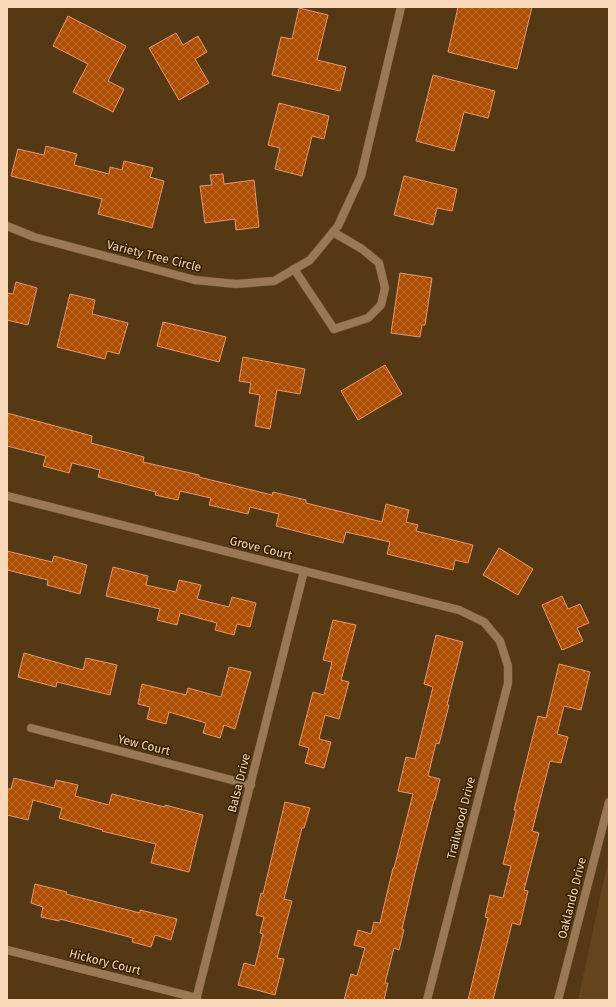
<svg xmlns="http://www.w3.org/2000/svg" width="616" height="1007" font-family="'Fira Sans',sans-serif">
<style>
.built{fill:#64441c}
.building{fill:url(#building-cross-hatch);stroke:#e59870}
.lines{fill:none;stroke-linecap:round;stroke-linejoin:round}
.service-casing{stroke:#725532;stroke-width:9}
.minor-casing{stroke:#725532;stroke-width:9}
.service{stroke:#997955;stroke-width:8}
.minor{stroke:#997955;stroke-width:8}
.labels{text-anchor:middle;stroke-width:3;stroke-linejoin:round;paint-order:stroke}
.street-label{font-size:12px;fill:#f6d8b8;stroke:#362003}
</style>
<defs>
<pattern id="building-cross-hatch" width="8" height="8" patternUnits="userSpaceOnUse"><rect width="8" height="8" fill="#ad4d01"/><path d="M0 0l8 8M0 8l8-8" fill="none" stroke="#bd6e30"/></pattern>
</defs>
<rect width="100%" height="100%" fill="#553814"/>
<path class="built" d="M609 856V1000H578Z"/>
<g class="building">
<path d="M458 7H532L517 69 448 52Z"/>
<path d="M299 8 328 15 317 60 346 67 340 91 272 75 281 37 292 39Z"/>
<path d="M68 16 126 46 108 81 124 89 113 112 73 92 88 64 53 46Z"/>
<path d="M176 33 183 45 198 36 207 52 195 59 209 83 179 100 149 48Z"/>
<path d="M433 75 495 91 488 118 464 112 454 151 416 141Z"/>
<path d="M279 103 329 116 324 139 312 136 302 176 275 169 280 148 268 145Z"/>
<path d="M46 146 77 154 74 165 109 174 110 167 122 170 124 161 153 168 150 177 164 181 152 228 98 214 102 199 11 176 18 149 44 155Z"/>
<path d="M223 174 224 184 254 180 259 227 236 230 235 219 205 223 200 186 212 185 210 175Z"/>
<path d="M404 176 457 189 452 211 437 208 433 225 394 215Z"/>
<path d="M400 273 432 278 425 325H422L420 337 391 333Z"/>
<path d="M16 282 37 288 28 325 7 320V293L13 294Z"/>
<path d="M70 294 95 300 92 314 128 323 119 354 107 351 105 359 57 347Z"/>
<path d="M163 322 226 337 219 362 157 346Z"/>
<path d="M243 357 305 369 300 394 277 390 270 429 255 426 260 395 249 393 251 383 239 381Z"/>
<path d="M385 365 402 394 358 420 341 391Z"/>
<path d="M7 413 92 436 91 443 144 457 143 462 199 475V477L272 495 273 492 306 500V503L382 522 386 504 409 510 406 522 418 525 416 531 473 545 468 563 455 560 453 570 387 554 390 542 346 532 343 543 276 526 279 514 250 507 248 514 209 505 211 498 180 491 178 500 155 495 156 492 98 477 100 470 72 463 69 473 43 466 46 456 7 446Z"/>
<path d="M499 548 533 569 518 595 483 575Z"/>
<path d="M7 551 52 562 54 556 87 565 80 594 47 585 48 580 7 570Z"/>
<path d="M113 567 148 576 146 585 176 592 179 580 201 585 197 599 229 607 232 597 256 603 250 627 237 624 234 635 215 630 217 623 180 613 177 625 157 620 160 609 106 596Z"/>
<path d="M562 596 568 609 580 604 589 623 577 628 583 641 562 650 542 605Z"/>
<path d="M333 620 356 625 341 680 349 682 339 719 325 715 319 739 331 742 324 768 305 763 309 748 299 745 313 692 324 695 332 662 323 660Z"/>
<path d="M436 635 463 642 447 705H449L439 744 436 743 428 776 440 779 435 800H434L415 873 402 929 404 930 399 950 394 948 385 983H388L384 1000H344L351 974 357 976 365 948 354 945 358 930 371 934 374 922 380 923 393 868H394L413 794 398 791 406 757 415 759 433 687 424 684Z"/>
<path d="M24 653 83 670 86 658 117 665 110 695 57 682 56 687 18 677Z"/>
<path d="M559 664 590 672 581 710 564 706 557 734 568 737 561 763 550 761 532 831 539 833 524 890 528 891 520 925 512 923 493 1000H468L488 918 485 917 490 895 503 898 511 866 503 864 516 810H514L538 716 546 718Z"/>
<path d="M229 667 251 672 235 729 224 725 220 738 203 733 206 723 169 712 166 724 147 719 150 707 138 704 142 684 186 695 188 688 221 697Z"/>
<path d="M14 778 54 788 56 780 78 785 75 796 109 805 112 794 165 807V805L203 815 189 872 151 863 156 844 102 831 103 830 59 818 62 808 33 800 28 820 7 815V789H11Z"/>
<path d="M285 802 310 808 304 828H302L284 899 292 901 277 958 284 959 275 995 238 985 244 963 255 966 263 934 260 933 264 917 256 915 261 893 263 894Z"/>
<path d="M35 884 67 892 66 894 140 913V910L177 919 171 940 155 935 151 947 132 942 133 938 60 919 59 921 41 917 43 907 31 903Z"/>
</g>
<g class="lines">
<g class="service-casing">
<g id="service">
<path d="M333 232 362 249 379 263 385 288 381 305 368 318 334 329"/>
<path d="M558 1000 609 802"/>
</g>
</g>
<g class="minor-casing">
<g id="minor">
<path d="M7 226 34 237 195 280 236 284 274 281 310 260 338 226 361 176 401 7"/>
<path d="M294 269 334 329"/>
<path d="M7 496 459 610 484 622 500 641 508 666V683L427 1000"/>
<path d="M31 728 251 785"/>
<path d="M7 950 197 998"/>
<path d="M196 1000 304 571"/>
</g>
</g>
<use href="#service" class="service"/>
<use href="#minor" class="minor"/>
</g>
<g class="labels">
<g class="street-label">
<text transform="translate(154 256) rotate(14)" y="4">Variety Tree Circle</text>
<text transform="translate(261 548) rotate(14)" y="4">Grove Court</text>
<text transform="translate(144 745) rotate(14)" y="4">Yew Court</text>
<text transform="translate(239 783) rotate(-76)" y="4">Balsa Drive</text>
<text transform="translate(461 818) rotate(-76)" y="4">Trailwood Drive</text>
<text transform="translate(572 898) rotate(-76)" y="4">Oaklando Drive</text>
<text transform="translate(105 962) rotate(14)" y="4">Hickory Court</text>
</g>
</g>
<rect width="616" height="1007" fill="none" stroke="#f6d8b8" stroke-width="16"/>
</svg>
